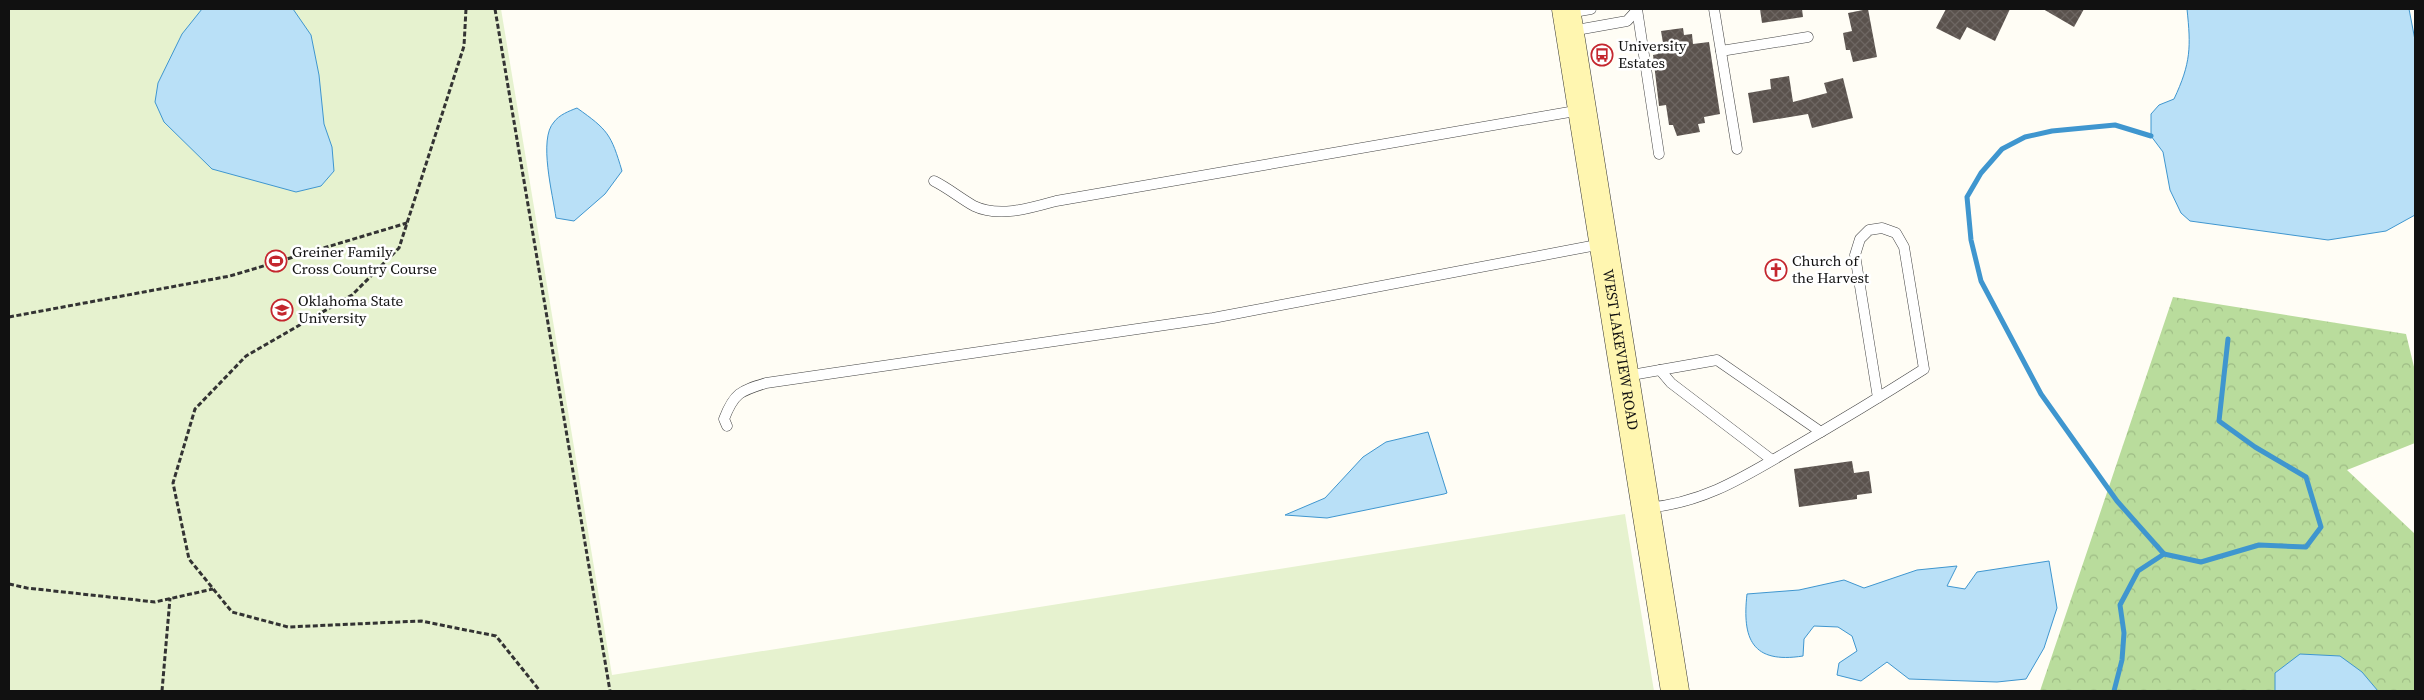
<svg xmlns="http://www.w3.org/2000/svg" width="2424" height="700" font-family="'Source Serif 4',serif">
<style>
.forest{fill:url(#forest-crowns)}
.pitch{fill:#e6f2cf}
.water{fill:#b9e0f7;stroke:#3f96cf}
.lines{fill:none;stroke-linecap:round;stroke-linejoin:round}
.stream{stroke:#3f96cf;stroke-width:5}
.building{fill:url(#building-cross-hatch)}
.lane-casing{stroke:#444;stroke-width:11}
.secondary-casing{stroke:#333;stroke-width:29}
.path{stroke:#333;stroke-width:3;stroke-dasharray:5 2.5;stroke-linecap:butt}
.lane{stroke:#fff;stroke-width:10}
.secondary{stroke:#fff6b0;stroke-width:28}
.labels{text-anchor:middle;stroke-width:5;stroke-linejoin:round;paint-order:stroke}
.poi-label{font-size:15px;fill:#111;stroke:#fff;text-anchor:start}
.street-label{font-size:15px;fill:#111;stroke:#fff}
</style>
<defs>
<pattern id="forest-crowns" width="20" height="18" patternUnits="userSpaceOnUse" patternTransform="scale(1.25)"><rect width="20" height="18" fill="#b9dc9c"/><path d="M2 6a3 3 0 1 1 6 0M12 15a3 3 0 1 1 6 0" fill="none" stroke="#9ebc85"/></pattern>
<pattern id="building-cross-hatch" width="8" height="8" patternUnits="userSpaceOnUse" patternTransform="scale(1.25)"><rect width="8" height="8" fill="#5a524d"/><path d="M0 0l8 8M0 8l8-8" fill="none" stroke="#6d6662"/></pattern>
</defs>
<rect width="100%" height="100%" fill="#fffdf5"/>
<path class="forest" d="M2173 297 2406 334 2415 371V443L2347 470 2415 534V691H2040Z"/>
<path class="pitch" d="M9 9H501L612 675 1625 514 1654 691H9Z"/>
<g class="water">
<path d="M202 9H293L311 35 319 75 324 124 332 147 334 171 321 186 296 192 212 169 164 122 155 102 158 83 182 34Z"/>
<path d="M2187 9H2409L2415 40V215L2386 231 2328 240 2190 221 2181 213 2170 190 2163 152 2151 136V114L2159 105 2174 99C2191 63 2191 47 2187 9Z"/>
<path d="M577 108C608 130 611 134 622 171L605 194 574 221 556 218C553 195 538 139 554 122 559 115 569 111 577 108Z"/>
<path d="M1428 432 1447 493 1444 494 1327 518 1285 515 1325 498 1363 457 1386 442Z"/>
<path d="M2049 561 2057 608 2044 648 2026 679 1997 682 1909 679 1887 662 1861 681 1837 675 1839 663 1857 651 1852 636 1838 627 1814 626 1804 639 1803 656C1752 664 1742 639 1747 594L1799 590 1844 580 1864 588 1917 570 1957 566 1947 586 1965 589 1977 572Z"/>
<path d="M2300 654 2340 656 2362 672 2378 691H2275V673Z"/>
</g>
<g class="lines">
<g class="stream">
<path d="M2151 136 2115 125 2052 131 2025 137 2002 149 1981 173 1967 197 1971 240 1981 281 2041 394 2117 501 2164 554 2201 562 2259 545 2306 547 2321 527 2306 477 2255 447 2219 421 2228 339"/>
<path d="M2114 691 2122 660 2124 633 2120 605 2138 571 2164 554"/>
</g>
</g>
<g class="building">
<path d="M1760 9H1802L1803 17 1762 23Z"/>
<path d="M1868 9 1877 57 1853 62 1850 50H1846L1843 33 1852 31 1848 13Z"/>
<path d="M1946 9H2010L1995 41 1967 27 1960 40 1936 28Z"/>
<path d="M2043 9H2084L2074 27Z"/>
<path d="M1683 28 1684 35 1692 34 1693 44 1709 42 1720 114 1704 117 1705 123 1698 124 1700 132 1677 136 1673 125H1669L1666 105 1659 106 1653 55 1658 54 1656 44 1663 43 1661 31Z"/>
<path d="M1789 76 1793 102 1827 93 1824 83 1843 78 1853 118 1812 128 1808 114 1753 123 1748 93 1771 89 1770 79Z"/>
<path d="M1852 461 1854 473 1869 471 1872 493 1857 495V499L1799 507 1794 469Z"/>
</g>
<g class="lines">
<g class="lane-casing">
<g id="lane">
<path d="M1637 9 1659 154"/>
<path d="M1714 9 1737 149"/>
<path d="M1568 13 1591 9"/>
<path d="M1571 31 1627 21 1637 10"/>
<path d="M1721 51 1808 37"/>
<path d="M934 181C948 188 960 198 974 206 999 218 1031 208 1056 201L1581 110"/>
<path d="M1660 370 1671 383 1772 460"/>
<path d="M1626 376 1717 360 1821 432"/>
<path d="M727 426 724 419C734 393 740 391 766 383L1213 318 1602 244"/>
<path d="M1646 508C1703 503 1742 478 1790 450 1835 424 1880 397 1924 369L1904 247 1896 233 1882 228 1869 230 1860 239 1855 255 1878 398"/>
</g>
</g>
<g class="secondary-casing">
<g id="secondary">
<path id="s1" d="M1566 9 1675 691"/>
</g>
</g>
<g class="path">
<path d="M466 9 464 46 399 248 352 295 246 356 195 409 173 483 189 559 232 612 288 627 421 621 496 636 540 691"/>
<path d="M495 9 610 691"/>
<path d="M9 317 230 276 407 223"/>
<path d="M9 584 27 588 155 602 213 589"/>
<path d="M162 691 170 598"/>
</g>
<use href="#lane" class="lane"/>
<use href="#secondary" class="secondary"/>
</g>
<defs>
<g id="bus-ring" transform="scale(1.125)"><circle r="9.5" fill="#fff" stroke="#c4262e" stroke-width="1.5"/><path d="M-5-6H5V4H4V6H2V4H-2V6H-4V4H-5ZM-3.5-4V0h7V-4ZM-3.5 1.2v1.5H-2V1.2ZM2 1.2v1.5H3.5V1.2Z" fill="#c4262e"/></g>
<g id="stadium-ring" transform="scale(1.125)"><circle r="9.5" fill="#fff" stroke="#c4262e" stroke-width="1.5"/><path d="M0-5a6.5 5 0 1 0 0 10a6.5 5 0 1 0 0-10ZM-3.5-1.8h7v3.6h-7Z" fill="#c4262e"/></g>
<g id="church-ring" transform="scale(1.125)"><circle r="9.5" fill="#fff" stroke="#c4262e" stroke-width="1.5"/><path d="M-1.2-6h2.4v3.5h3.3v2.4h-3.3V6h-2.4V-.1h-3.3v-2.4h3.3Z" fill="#c4262e"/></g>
<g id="university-ring" transform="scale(1.125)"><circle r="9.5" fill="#fff" stroke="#c4262e" stroke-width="1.5"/><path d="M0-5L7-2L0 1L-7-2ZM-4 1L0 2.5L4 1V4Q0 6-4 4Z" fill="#c4262e"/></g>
</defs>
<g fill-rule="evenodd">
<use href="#bus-ring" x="1602" y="55"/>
<use href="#stadium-ring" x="276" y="261"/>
<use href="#church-ring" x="1776" y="270"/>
<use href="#university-ring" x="282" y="310"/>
</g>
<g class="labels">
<g class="poi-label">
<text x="1618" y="51">University<tspan x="1618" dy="17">Estates</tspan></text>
<text x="292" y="257">Greiner Family<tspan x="292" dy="17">Cross Country Course</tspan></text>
<text x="1792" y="266">Church of<tspan x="1792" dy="17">the Harvest</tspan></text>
<text x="298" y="306">Oklahoma State<tspan x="298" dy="17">University</tspan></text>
</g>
<g class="street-label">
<text dy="5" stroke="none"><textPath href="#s1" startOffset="345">WEST LAKEVIEW ROAD</textPath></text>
</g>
</g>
<rect width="2424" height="700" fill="none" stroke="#111111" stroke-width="20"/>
</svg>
